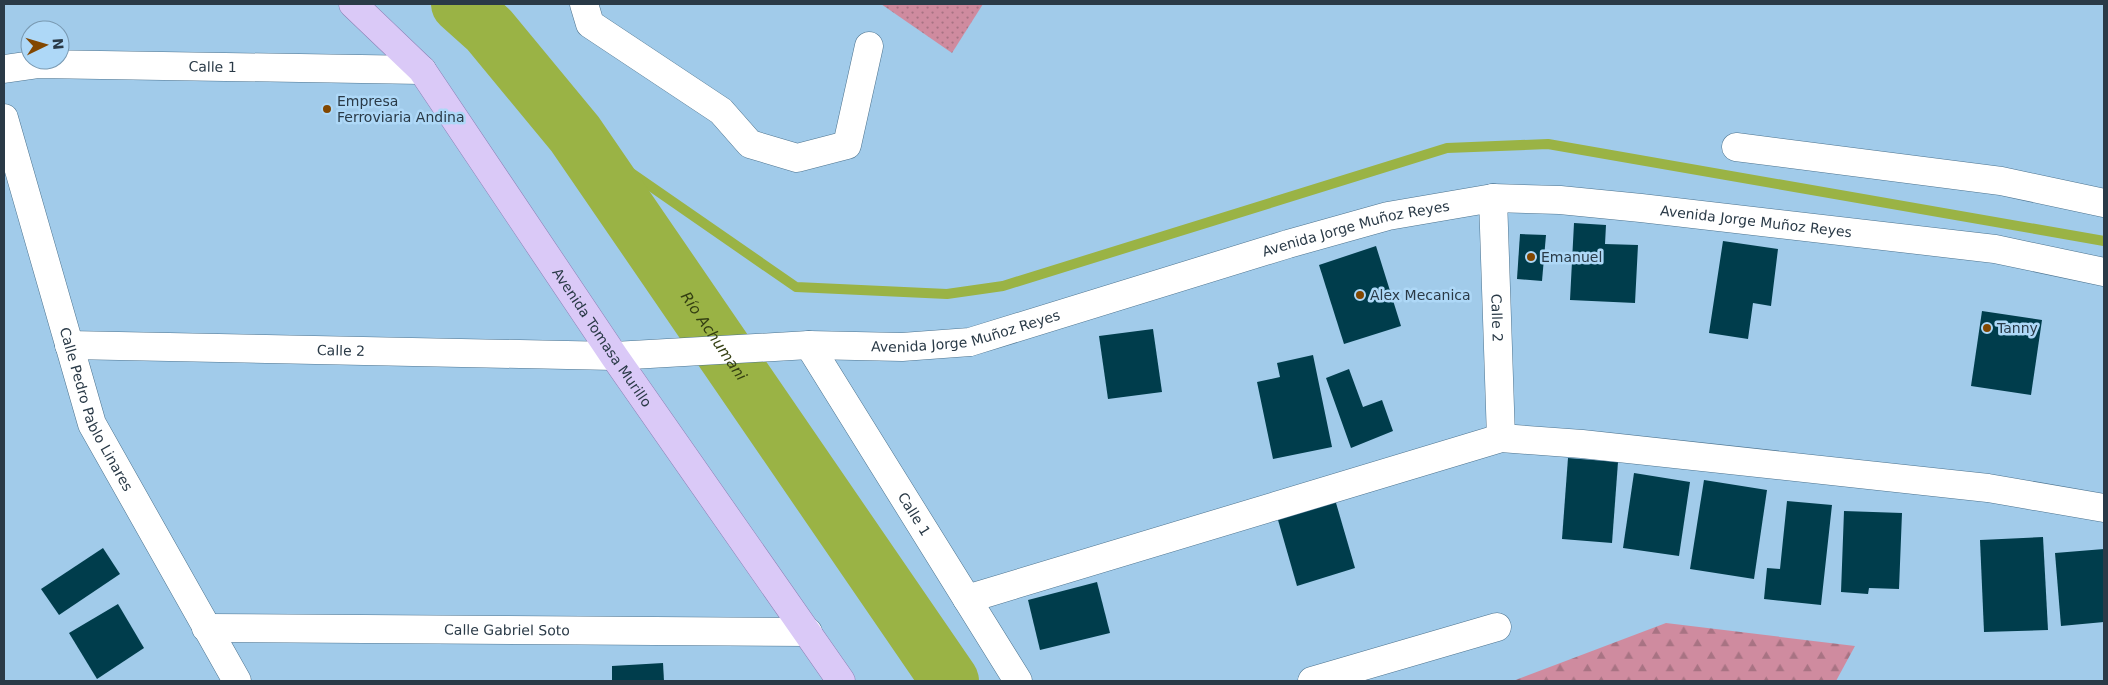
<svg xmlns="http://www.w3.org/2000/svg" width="2108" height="685" font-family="'DejaVu Sans',sans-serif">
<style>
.grass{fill:url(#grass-dots)}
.forest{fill:url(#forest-firs)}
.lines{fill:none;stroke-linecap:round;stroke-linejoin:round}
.stream{stroke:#9ab345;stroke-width:10}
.river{stroke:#9ab345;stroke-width:58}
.building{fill:#003d4c}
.minor-casing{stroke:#4c738f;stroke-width:29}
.major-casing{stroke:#8c80b6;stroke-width:29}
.minor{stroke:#fff;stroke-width:28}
.major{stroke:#dac9f7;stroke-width:28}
.poi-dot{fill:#824700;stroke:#aed8f7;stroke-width:2}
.labels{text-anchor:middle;stroke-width:5;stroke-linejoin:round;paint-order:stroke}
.street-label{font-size:14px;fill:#2a3a47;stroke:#aed8f7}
.poi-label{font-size:14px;fill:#2a3a47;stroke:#aed8f7;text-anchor:start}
.water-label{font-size:15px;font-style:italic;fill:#343f12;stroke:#aed8f7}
</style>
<defs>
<pattern id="grass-dots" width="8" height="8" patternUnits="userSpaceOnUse" patternTransform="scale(1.25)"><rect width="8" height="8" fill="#cf8b9f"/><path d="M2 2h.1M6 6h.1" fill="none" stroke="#a87383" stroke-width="1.8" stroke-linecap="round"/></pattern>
<pattern id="forest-firs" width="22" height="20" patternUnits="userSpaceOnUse" patternTransform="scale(1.25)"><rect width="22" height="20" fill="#cf8b9f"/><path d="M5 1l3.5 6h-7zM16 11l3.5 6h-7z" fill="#a87383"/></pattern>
</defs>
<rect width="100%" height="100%" fill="#a1cbea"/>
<path class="grass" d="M881 4H983L952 53Z"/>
<path class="forest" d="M1666 623 1855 646 1836 681H1513Z"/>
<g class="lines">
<path class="stream" d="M575 134 796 287 947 294 1003 286 1447 148 1548 144 2104 241"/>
<path class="river" id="s1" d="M460 4 489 30 575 134 950 681"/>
</g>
<g class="building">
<path d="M1574 223 1606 225 1605 244 1638 245 1635 303 1570 300Z"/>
<path d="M1520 234 1546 235 1542 281 1517 279Z"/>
<path d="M1723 241 1778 249 1771 306 1753 303 1748 339 1709 333Z"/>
<path d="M1376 246 1401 326 1344 344 1319 265Z"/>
<path d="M1982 311 2042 320 2031 395 1971 386Z"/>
<path d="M1153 329 1162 392 1108 399 1099 336Z"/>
<path d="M1313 355 1332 447 1273 459 1257 382 1280 377 1277 363Z"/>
<path d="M1349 369 1363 407 1382 400 1393 431 1351 448 1326 378Z"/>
<path d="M1568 458 1618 462 1612 543 1562 539Z"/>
<path d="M1634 473 1690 482 1679 556 1623 548Z"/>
<path d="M1704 480 1767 490 1754 579 1690 569Z"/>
<path d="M1334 496 1355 568 1297 586 1276 513Z"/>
<path d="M1787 501 1832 505 1821 605 1764 599 1767 568 1780 569Z"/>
<path d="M1844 511 1902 513 1899 589 1869 588 1868 594 1841 592Z"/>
<path d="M2043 537 2048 630 1984 632 1980 540Z"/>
<path d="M103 548 120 574 59 615 41 589Z"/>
<path d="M2104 549V622L2061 626 2055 553Z"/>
<path d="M1097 582 1110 633 1040 650 1028 600Z"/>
<path d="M118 604 144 648 97 679 69 633Z"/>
<path d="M663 663 664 681H612V666Z"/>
</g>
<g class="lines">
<g class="minor-casing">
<g id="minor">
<path d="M584 4 590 24 721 111 750 144 797 158 847 145 869 46"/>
<path id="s2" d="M4 69 39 64 422 70"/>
<path id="s3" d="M4 118 92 424 237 681"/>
<path d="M1736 147 2001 181 2104 203"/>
<path id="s4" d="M1493 198 1501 438"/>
<path id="s5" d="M69 345 614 356 809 345 902 347 970 342 1288 244 1388 216 1493 198 1560 200 1641 208 1995 249 2104 272"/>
<path id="s6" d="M809 345 1018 681"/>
<path d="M967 599 1501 438 1582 444 1988 488 2104 508"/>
<path id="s7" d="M206 628 808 632"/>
<path d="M1312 681 1497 627"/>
</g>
</g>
<g class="major-casing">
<g id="major">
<path id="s8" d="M353 4 422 70 614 356 841 681"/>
</g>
</g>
<use href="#minor" class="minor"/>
<use href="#major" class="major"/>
</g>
<g class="poi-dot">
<circle cx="327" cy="109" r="5"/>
<circle cx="1531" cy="257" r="5"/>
<circle cx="1360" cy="295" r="5"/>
<circle cx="1987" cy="328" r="5"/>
</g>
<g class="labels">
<g class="street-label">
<text dy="5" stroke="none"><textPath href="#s2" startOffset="209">Calle 1</textPath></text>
<text dy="5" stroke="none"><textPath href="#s5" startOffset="1709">Avenida Jorge Muñoz Reyes</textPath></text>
<text dy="5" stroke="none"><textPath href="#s5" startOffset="1304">Avenida Jorge Muñoz Reyes</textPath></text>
<text dy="5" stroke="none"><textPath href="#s4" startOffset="120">Calle 2</textPath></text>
<text dy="5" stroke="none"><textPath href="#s5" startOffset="899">Avenida Jorge Muñoz Reyes</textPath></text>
<text dy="5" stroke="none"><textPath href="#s8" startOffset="418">Avenida Tomasa Murillo</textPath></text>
<text dy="5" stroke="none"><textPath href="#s5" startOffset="272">Calle 2</textPath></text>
<text dy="5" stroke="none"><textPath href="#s3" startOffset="306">Calle Pedro Pablo Linares</textPath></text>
<text dy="5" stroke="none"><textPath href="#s6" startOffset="199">Calle 1</textPath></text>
<text dy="5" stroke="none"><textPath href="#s7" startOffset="301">Calle Gabriel Soto</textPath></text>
</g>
<g class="poi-label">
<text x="337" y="106">Empresa<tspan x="337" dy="16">Ferroviaria Andina</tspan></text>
<text x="1541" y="262">Emanuel</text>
<text x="1370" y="300">Alex Mecanica</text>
<text x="1997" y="333">Tanny</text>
</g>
<g class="water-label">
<text dy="5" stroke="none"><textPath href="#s1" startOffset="419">Río Achumani</textPath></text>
</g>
</g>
<rect width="2108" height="685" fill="none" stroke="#2a3a47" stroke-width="10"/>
<g transform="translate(45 45) rotate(85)"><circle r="24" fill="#aed8f7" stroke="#7999b1"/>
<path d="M0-4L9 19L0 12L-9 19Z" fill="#824700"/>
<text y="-8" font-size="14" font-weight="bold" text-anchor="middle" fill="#2a3a47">N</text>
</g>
</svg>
